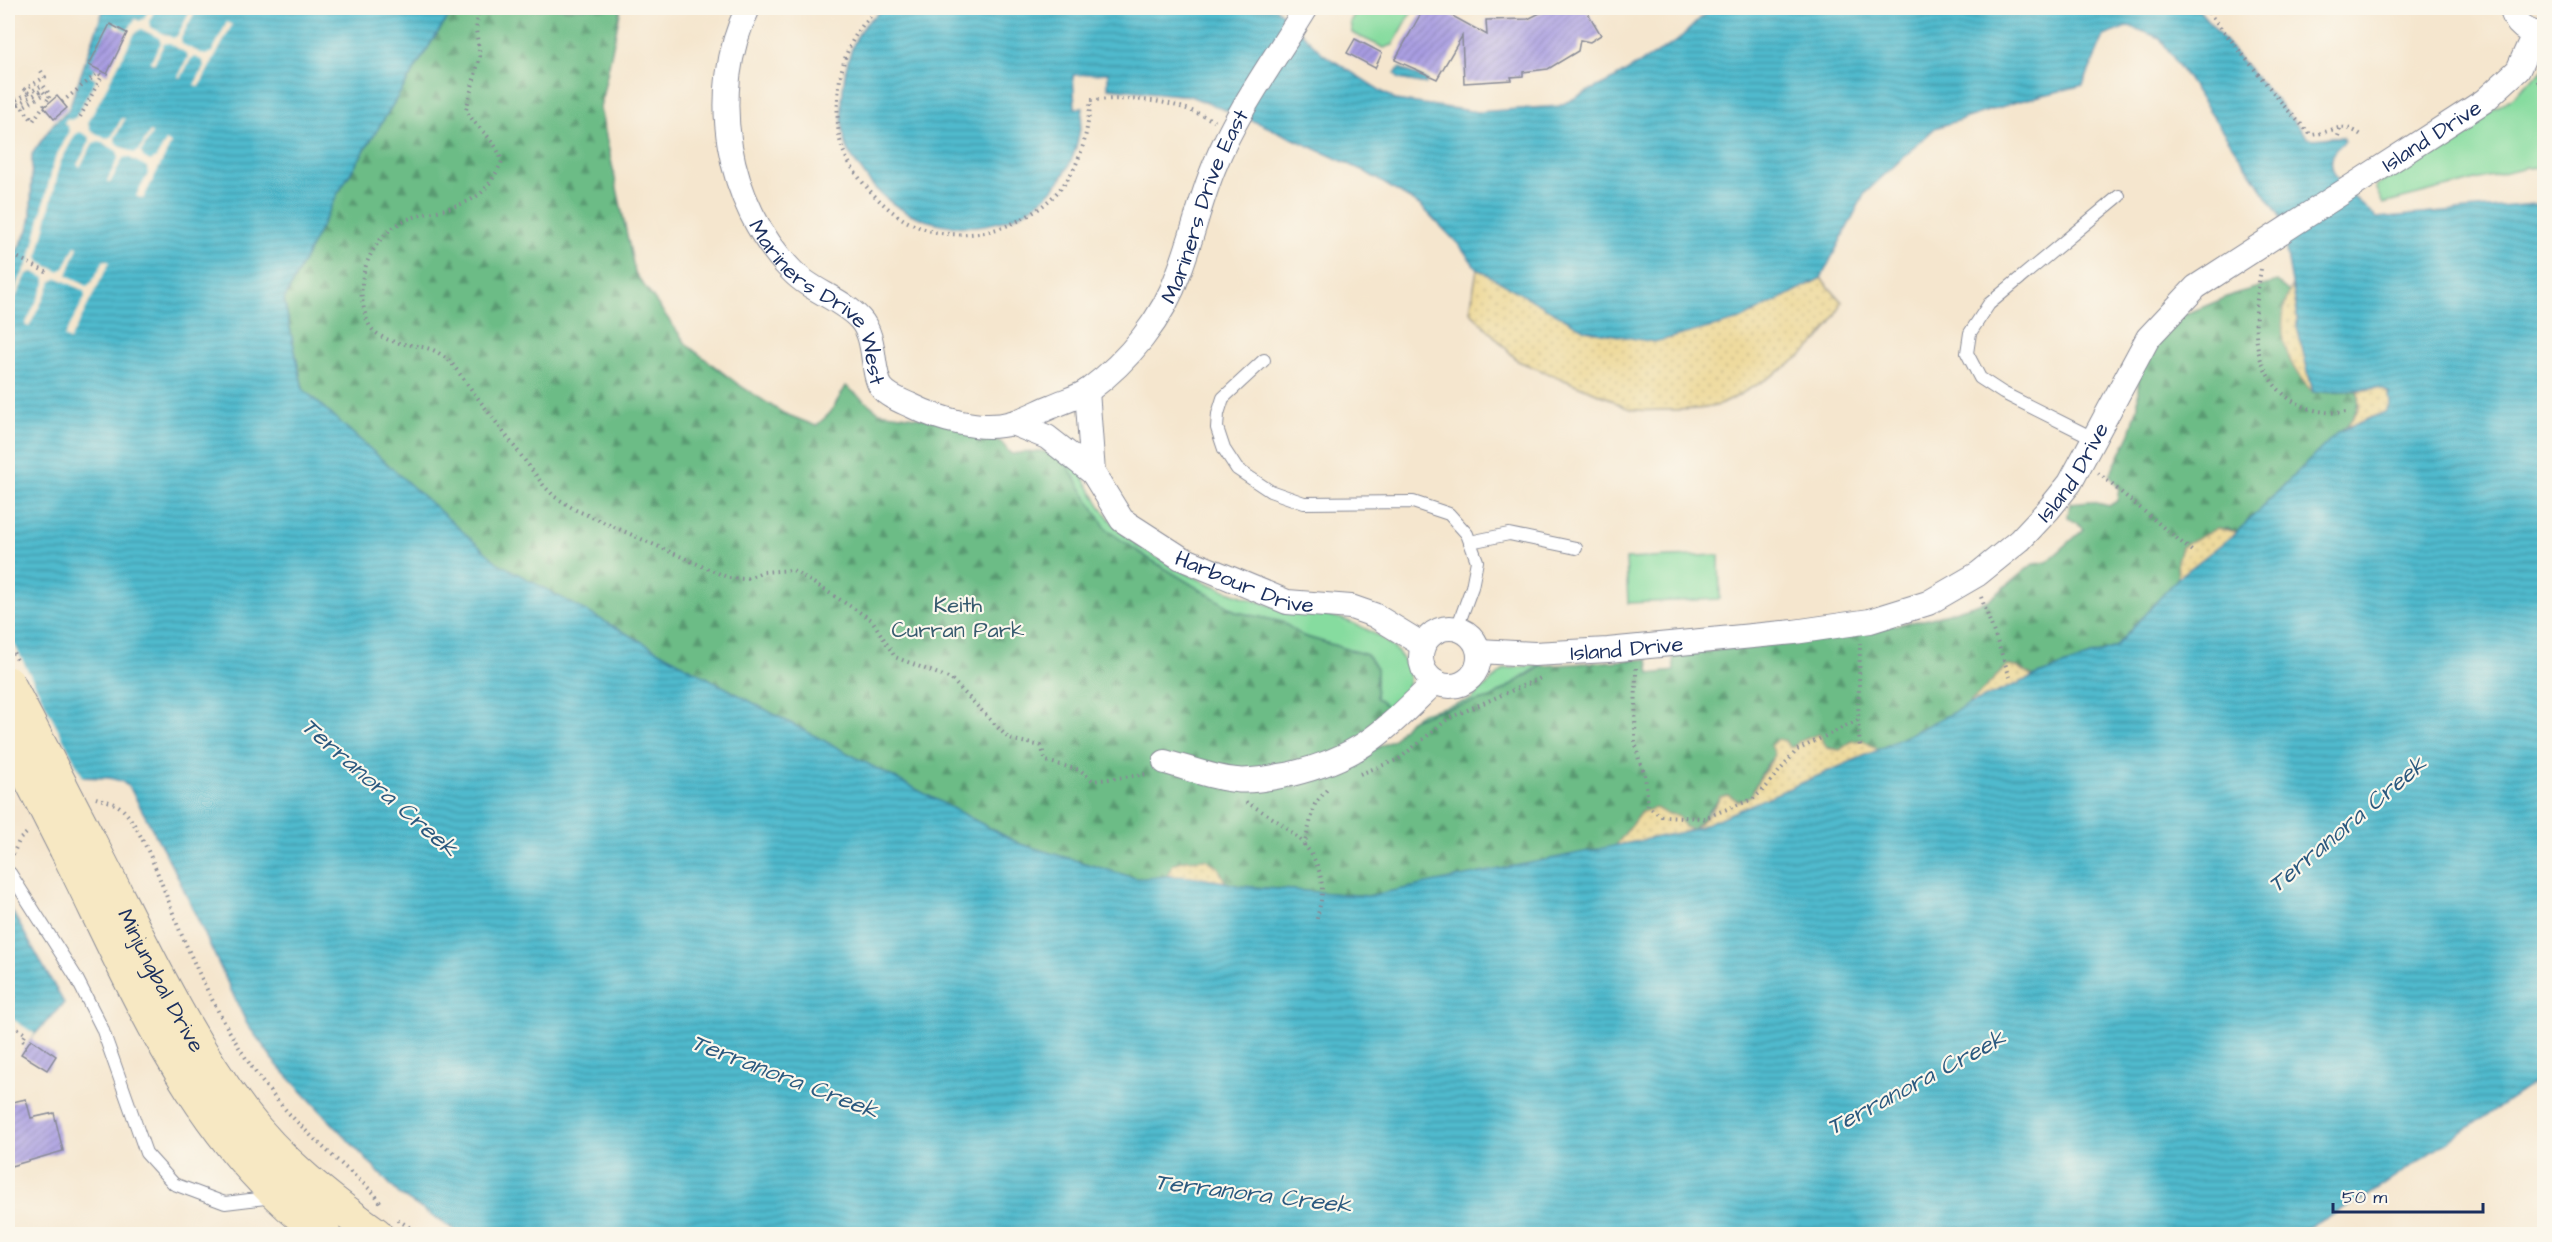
<svg xmlns="http://www.w3.org/2000/svg" width="2552" height="1242" font-family="'Architects Daughter',sans-serif">
<style>
.green{fill:#86dc9f;stroke:#50867e;stroke-width:1.5}
.forest{fill:url(#forest-firs);stroke:#447672;stroke-width:1.5}
.sand{fill:url(#sand-dots);stroke:#84847e;stroke-width:1.5}
.water{fill:url(#water-rules);stroke:#367496;stroke-width:1.5}
.pier{fill:#f5e6ce}
.building{fill:url(#building-hatch)}
.lines{fill:none;stroke-linecap:round;stroke-linejoin:round}
.service-casing{stroke:#888a96;stroke-width:14}
.minor-casing{stroke:#888a96;stroke-width:26}
.secondary-casing{stroke:#888a96;stroke-width:35}
.path{stroke:#888a96;stroke-width:4;stroke-dasharray:1.5 4.5;stroke-linecap:butt}
.service{stroke:#fff;stroke-width:12}
.minor{stroke:#fff;stroke-width:24}
.secondary{stroke:#f7e8c3;stroke-width:33}
.secondary-bridge-casing{stroke:#888a96;stroke-width:35;stroke-linecap:butt}
.path-bridge{stroke:#888a96;stroke-width:4;stroke-dasharray:1.5 4.5;stroke-linecap:butt}
.secondary-bridge{stroke:#f7e8c3;stroke-width:33}
.labels{text-anchor:middle;stroke-width:4.5;stroke-linejoin:round;paint-order:stroke}
.street-label{font-size:22px;fill:#1b2f5e;stroke:#fbf7ec}
.park-label{font-size:22px;fill:#365a6e;stroke:#fbf7ec}
.water-label{font-size:24px;font-style:italic;fill:#2b597f;stroke:#fbf7ec}
</style>
<defs>
<pattern id="forest-firs" width="22" height="20" patternUnits="userSpaceOnUse" patternTransform="scale(1.5)"><rect width="22" height="20" fill="#6cbc86"/><path d="M5 1l3.5 6h-7zM16 11l3.5 6h-7z" fill="#589971"/></pattern>
<pattern id="sand-dots" width="8" height="8" patternUnits="userSpaceOnUse" patternTransform="scale(1.5)"><rect width="8" height="8" fill="#eeda9e"/><path d="M2 2h.1M6 6h.1" fill="none" stroke="#ccbb8a" stroke-width="1.8" stroke-linecap="round"/></pattern>
<pattern id="water-rules" width="6" height="5" patternUnits="userSpaceOnUse" patternTransform="scale(1.5)"><rect width="6" height="5" fill="#50bacd"/><path d="M0 2.5h6" fill="none" stroke="#4298aa"/></pattern>
<pattern id="building-hatch" width="6" height="6" patternUnits="userSpaceOnUse" patternTransform="scale(1.5)"><rect width="6" height="6" fill="#a69ae1"/><path d="M-1 1l2-2M0 6l6-6M5 7l2-2" fill="none" stroke="#867eba"/></pattern>
</defs>
<rect width="100%" height="100%" fill="#fbf7ec"/>
<filter id="ink" filterUnits="userSpaceOnUse"><feTurbulence type="fractalNoise" baseFrequency=".0167" numOctaves="2"/><feDisplacementMap in="SourceGraphic" scale="12" xChannelSelector="R" yChannelSelector="G"/><feConvolveMatrix kernelMatrix="1 2 1 2 8 2 1 2 1" color-interpolation-filters="sRGB"/></filter>
<filter id="wash" filterUnits="userSpaceOnUse"><feTurbulence type="fractalNoise" baseFrequency=".008" numOctaves="4" result="noise"/><feDisplacementMap in="SourceGraphic" scale="24" xChannelSelector="R" yChannelSelector="G"/><feGaussianBlur stdDeviation="1.35" result="paint"/><feColorMatrix in="noise" values="0 0 0 0 0 0 0 0 0 0 0 0 0 0 0 0 0 1.4 0 .05"/><feComposite in="paint" operator="in"/></filter>
<g filter="url(#wash)">
<rect width="100%" height="100%" fill="#f5e6ce"/>
<g class="green">
<path d="M1358 8H1414L1393 45 1384 48 1352 33 1350 22Z"/>
<path d="M2544 69V170L2526 167 2383 204 2375 187 2510 99Z"/>
<path d="M1065 462 1076 465C1088 485 1100 508 1115 526 1128 541 1147 551 1163 561 1198 581 1235 595 1273 606 1291 612 1309 611 1327 615 1354 621 1403 642 1409 674 1411 687 1401 701 1394 711L1376 698V669L1367 655 1303 636 1282 622 1237 612 1151 560 1107 531Z"/>
<path d="M1719 555 1720 599 1628 603 1626 559Z"/>
<path d="M1542 664 1491 698 1433 712 1408 722 1422 713 1470 700 1505 669Z"/>
</g>
<path class="forest" d="M469 8H621L600 108 635 273 687 345 739 385 783 413 816 426 830 413 846 386 879 412 952 422 1001 442 1011 454 1040 451 1066 456 1065 462 1107 530 1151 560 1237 612 1282 622 1303 636 1367 655 1376 669V698L1394 711 1375 749 1393 740 1408 722 1433 712 1491 698 1542 666 1648 659 1650 674 1674 671 1673 656 1855 632 1928 619 1989 600 2033 564 2047 562 2084 529 2068 517 2070 503 2090 501 2109 506 2117 501 2119 489 2110 475 2130 433 2138 406V370L2145 354 2184 315 2237 293 2277 282 2289 292 2284 315 2313 392 2358 391C2359 409 2354 422 2338 432L2237 532 2226 528 2177 561 2178 578 2115 647 2033 677 2017 667 2007 666 1968 705 1878 750 1863 740 1852 741 1840 750 1798 742C1794 749 1784 749 1777 754 1765 762 1757 782 1751 796L1738 801 1728 795 1720 797 1692 831 1684 827 1677 815 1641 812 1614 848 1368 896 1240 886 1225 882 1218 867 1185 860 1173 864 1167 876 1152 880 1135 878 1020 844 777 716 497 563 303 389 284 300 338 193 434 38 448 18 468 11Z"/>
<g class="sand">
<path d="M1477 269 1505 283 1740 320 1821 278 1842 302C1825 344 1793 364 1755 386 1744 391 1733 400 1722 404 1705 410 1681 410 1663 410 1644 411 1626 412 1611 399L1518 361 1470 311Z"/>
<path d="M2292 285 2297 311V327L2313 392C2282 362 2274 324 2292 285Z"/>
<path d="M2378 388 2389 392 2390 405 2385 412 2347 427 2359 408 2358 391Z"/>
<path d="M2217 528 2237 532 2178 578 2177 561 2181 547Z"/>
<path d="M2007 666 2017 667 2033 677 1968 705Z"/>
<path d="M1819 734 1827 748 1840 750 1852 741 1863 740 1878 750 1692 831 1614 848 1641 812 1656 808 1666 814 1677 815 1684 827 1692 830 1710 813 1720 797 1728 795 1739 801 1751 796 1758 781 1775 755 1771 745 1777 739 1785 741 1789 747H1795L1798 742Z"/>
<path d="M1206 859 1218 867 1225 882 1167 876 1173 864 1185 860Z"/>
</g>
<g class="water">
<path d="M104 8H469L468 11 448 18 434 38 338 193 284 300 303 389 498 563 777 716 1020 844 1135 878C1147 879 1156 877 1168 876 1191 876 1218 880 1240 886L1368 896 1692 830 1878 750 1968 705 2033 677 2115 647 2178 578 2237 532 2338 432 2385 412 2390 405 2389 392 2378 388 2313 392 2297 327V311L2280 216 2160 38 2129 26 2104 36 2083 85 2016 102 1935 128 1865 193 1821 278 1740 320 1654 342 1585 330 1477 269 1461 247 1421 206 1364 171 1261 124 1190 96 1108 88V73L1073 75 1075 108H1083C1081 126 1078 145 1071 161 1033 245 913 247 864 174 859 167 850 157 847 148 841 130 841 107 843 89 845 69 851 41 865 25 870 19 879 13 885 8H1041L1047 10 1048 8H1276L1323 54 1395 100 1478 112 1559 106 1615 78 1676 42 1711 8H2197L2308 138C2319 141 2329 135 2343 137L2345 141C2308 166 2356 198 2377 218L2544 203V1076L2363 1199 2296 1234H461L400 1195 278 1066 247 1024 176 873 130 788 121 781 109 778 8 775V268L28 230 31 217 32 154 54 123 68 111Z"/>
<path d="M1400 68 1427 80 1426 84 1399 79 1395 73Z"/>
<path d="M8 904 64 1003 8 1063Z"/>
</g>
<g class="pier">
<path d="M150 8H156L149 21 150 27 173 38 177 36 192 8H197L181 38 182 44 205 55 212 52 227 22 232 25 199 87 194 85 204 67 203 61 195 57 191 59 181 78 178 77 188 57 186 53 168 43 164 44 154 64 150 62 161 43 159 38 141 29 135 33 88 123 90 130 106 139 112 136 122 118 125 119 115 138 116 144 134 153 139 151 150 132 152 134 141 152 143 157 150 161 156 158 166 141 171 144 143 199 136 196 148 174 147 167 128 157 123 158 110 183 107 181 119 157 117 151 99 141 93 143 80 167 77 165 90 141 89 137 80 132 75 135 61 161 38 256 40 262 58 271 64 268 75 246 78 247 67 275 87 286 92 282 104 260 110 262 70 340 64 337 85 297 84 291 58 278 52 281 29 327 25 325 45 284V278L33 272 27 274 8 313V303L30 259 55 158 69 133 68 126 64 123 67 118 71 120 76 117 96 79 90 76 95 68 91 62 110 24 114 26 116 23 127 32 135 19 140 21 144 18Z"/>
<path d="M8 632 85 781 8 778Z"/>
<path d="M8 1016 35 1034 10 1065 8 1064Z"/>
</g>
<g id="blocks">
<g class="building">
<path d="M1424 8H1451L1447 13 1487 35 1486 20 1528 19 1550 8H1585L1601 35 1590 42 1580 40 1578 51 1548 69 1523 72V76L1511 77 1512 80 1464 83 1462 36 1437 79 1395 60Z"/>
<path d="M110 24 127 33 107 74 89 65Z"/>
<path d="M1355 39 1382 53 1375 68 1347 53Z"/>
<path d="M57 96 67 108 54 119 44 107Z"/>
<path d="M31 1039 56 1056 47 1070 21 1054Z"/>
<path d="M26 1099 31 1118 54 1113 63 1151 11 1166 8 1148V1103Z"/>
</g>
</g>
</g>
<g filter="url(#ink)">
<use href="#blocks" fill-opacity="0" stroke="#888a96" stroke-width="1.5"/>
<g class="lines">
<g class="service-casing">
<g id="service">
<path d="M1264 360 1223 398 1218 414 1217 428 1224 449 1237 469 1270 491 1304 503 1413 502 1449 514 1467 534 1477 561 1472 587 1457 628"/>
<path d="M2095 439 2003 393 1980 378 1967 353 1970 333 1989 304 2119 196"/>
<path d="M1470 542 1509 534 1576 548"/>
<path d="M10 873 76 977 102 1028 146 1153 174 1184 225 1203 274 1197"/>
</g>
</g>
<g class="minor-casing">
<g id="minor">
<path id="s1" d="M748 8C707 92 726 204 792 271 811 291 842 299 860 319 877 338 871 371 881 387 887 396 901 401 910 405 938 419 980 432 1012 423 1026 419 1040 411 1053 406 1064 401 1079 397 1089 390 1128 361 1163 319 1179 272 1192 238 1200 201 1214 167 1237 110 1275 59 1306 8"/>
<path d="M2512 8C2514 25 2528 34 2544 34"/>
<path id="s2" d="M1087 391 1093 473 1122 520 1181 558 1287 602 1351 607 1374 615 1423 645"/>
<path d="M1012 423 1047 437 1093 473"/>
<circle cx="1450" cy="657" r="29"/>
<path id="s3" d="M1479 651 1534 654 1608 650 1794 632 1870 621 1928 603 1978 574 2020 540 2049 509 2070 483 2148 338 2196 287 2484 101 2518 70 2534 34"/>
<path d="M1165 762C1188 768 1213 778 1236 780 1253 782 1274 777 1291 774 1362 757 1384 731 1435 682"/>
</g>
</g>
<g class="secondary-casing">
<g id="secondary">
<path id="s4" d="M88 838C136 930 179 1029 242 1112 279 1161 327 1199 376 1234"/>
<path d="M66 849C135 986 195 1141 324 1234"/>
</g>
</g>
<g class="path">
<path d="M479 8 476 30 480 56 466 110C478 131 494 136 502 161 497 172 491 183 482 192 464 208 436 210 414 217 380 227 358 265 362 299 364 309 366 325 375 332 392 346 411 343 430 349 437 351 444 357 450 361L544 486 555 497 576 510 729 578 745 579 763 572 793 570 872 620 895 657 951 679 1009 739 1041 746 1046 761 1080 770 1093 781 1148 774"/>
<path d="M879 8C855 29 843 54 839 86 837 105 836 132 843 150 853 176 882 207 906 221 965 254 1051 223 1077 162 1086 142 1088 122 1091 100 1139 98 1170 98 1214 121"/>
<path d="M2205 8 2285 107 2311 135C2336 132 2340 119 2364 137"/>
<path d="M41 71 45 77 25 89 28 93 43 85 50 95 48 99"/>
<path d="M2537 83 2544 77"/>
<path d="M28 93 16 100 19 104 42 90 45 94 22 107 33 121 48 99 51 102"/>
<path d="M62 102 98 73 102 76 80 117"/>
<path d="M2338 136 2341 127"/>
<path d="M13 255 48 273"/>
<path d="M2261 269C2257 295 2253 323 2258 349 2267 393 2304 417 2347 412"/>
<path d="M2098 473 2193 552"/>
<path d="M1981 597 2010 677"/>
<path d="M1636 668 1635 741 1639 760 1645 774 1648 806 1661 816 1704 818 1753 799 1766 787 1797 750 1858 720 1860 643"/>
<path d="M1858 720 1860 749"/>
<path d="M1360 774 1399 759 1449 718 1543 677"/>
<path d="M96 798C102 800 111 802 117 805 142 820 168 903 180 931 202 982 228 1035 261 1080 292 1122 335 1158 374 1193L382 1205"/>
<path d="M1246 802C1279 821 1322 846 1322 890 1322 901 1318 912 1316 923"/>
<path d="M1304 846 1315 804 1329 787"/>
<path d="M10 860 20 839 29 831"/>
<path d="M8 1007 17 994"/>
<path d="M8 1021 26 1034 22 1040 28 1044"/>
<path d="M398 1220 420 1234"/>
</g>
<use href="#service" class="service"/>
<use href="#minor" class="minor"/>
<use href="#secondary" class="secondary"/>
<g class="secondary-bridge-casing">
<g id="secondary-bridge">
<path d="M8 683 88 838"/>
<path d="M8 735 66 849"/>
</g>
</g>
<path class="path-bridge" d="M8 642 17 660"/>
<use href="#secondary-bridge" class="secondary-bridge"/>
</g>
</g>
<g class="labels">
<g class="street-label">
<text dy="8" stroke="none"><textPath href="#s3" startOffset="1156">Island Drive</textPath></text>
<text dy="8" stroke="none"><textPath href="#s1" startOffset="884">Mariners Drive East</textPath></text>
<text dy="8" stroke="none"><textPath href="#s1" startOffset="328">Mariners Drive West</textPath></text>
<text dy="8" stroke="none"><textPath href="#s3" startOffset="652">Island Drive</textPath></text>
<text dy="8" stroke="none"><textPath href="#s2" startOffset="276">Harbour Drive</textPath></text>
<text dy="8" stroke="none"><textPath href="#s3" startOffset="148">Island Drive</textPath></text>
<text dy="8" stroke="none"><textPath href="#s4" startOffset="160">Minjungbal Drive</textPath></text>
</g>
<g class="park-label">
<text x="958" y="612">Keith<tspan x="958" dy="25">Curran Park</tspan></text>
</g>
<g class="water-label">
<text transform="translate(380 787) rotate(41)" y="8">Terranora Creek</text>
<text transform="translate(2347 824) rotate(-40)" y="8">Terranora Creek</text>
<text transform="translate(785 1076) rotate(21)" y="8">Terranora Creek</text>
<text transform="translate(1916 1082) rotate(-28)" y="8">Terranora Creek</text>
<text transform="translate(1253 1193) rotate(7)" y="8">Terranora Creek</text>
</g>
</g>
<rect width="2552" height="1242" fill="none" stroke="#fbf7ec" stroke-width="30"/>
<path d="M2333 1203v9h150v-9" fill="none" stroke="#1b2f5e" stroke-width="3"/>
<text x="2342" y="1203" font-size="18" fill="#1b2f5e" stroke="#fbf7ec" stroke-width="4.5" paint-order="stroke">50 m</text>
</svg>
